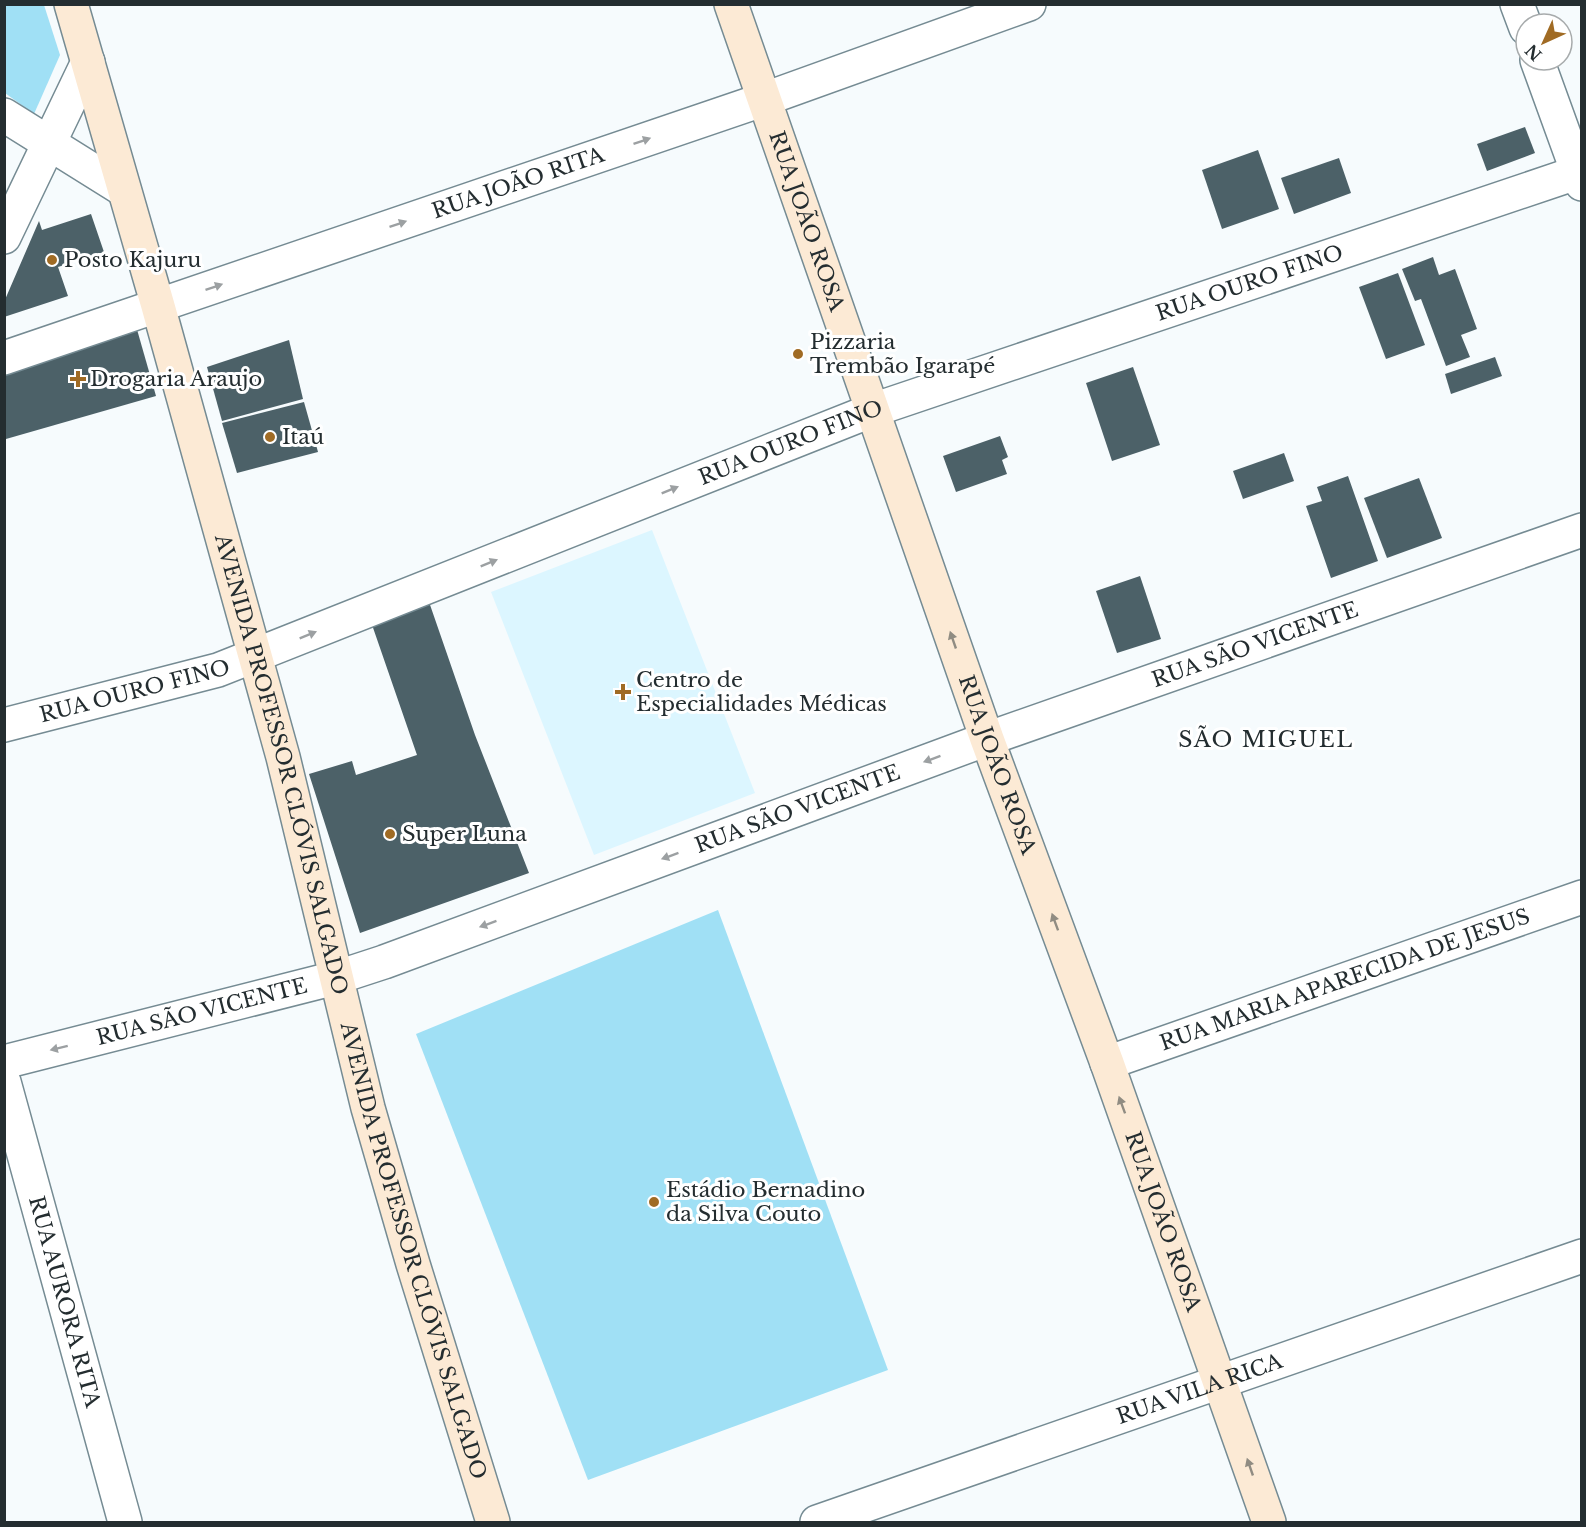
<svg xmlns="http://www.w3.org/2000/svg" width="1586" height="1527" font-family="'Libre Baskerville',serif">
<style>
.built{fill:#dcf6ff}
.green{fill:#a0e0f5}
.building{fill:#4c6168}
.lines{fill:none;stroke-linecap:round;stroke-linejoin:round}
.minor-casing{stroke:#758b93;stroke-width:36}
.tertiary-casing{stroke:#758b93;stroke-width:36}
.secondary-casing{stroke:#758b93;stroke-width:36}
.minor{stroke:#fff;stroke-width:33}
.tertiary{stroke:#fff;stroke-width:33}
.secondary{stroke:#fcead5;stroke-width:33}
.oneway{fill:#9ca0a2}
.oneway2{fill:#908c82}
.poi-dot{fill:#a06b24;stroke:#fff;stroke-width:2}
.labels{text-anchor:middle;stroke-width:6;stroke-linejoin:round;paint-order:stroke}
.street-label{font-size:21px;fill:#242d30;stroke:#fff}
.poi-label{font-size:21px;fill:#242d30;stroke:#fff;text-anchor:start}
.neighbourhood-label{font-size:22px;letter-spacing:1.5px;fill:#242d30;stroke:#fff}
</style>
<rect width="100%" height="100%" fill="#f6fbfd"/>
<path class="built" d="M652 530 755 793 594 855 491 592Z"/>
<g class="green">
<path d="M10 5H44L60 55 34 114 5 93V6Z"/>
<path d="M718 910 888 1370 588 1480 416 1034Z"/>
</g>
<g class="building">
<path d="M1525 127 1535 153 1487 171 1477 144Z"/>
<path d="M1258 150 1279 209 1222 229 1202 170Z"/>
<path d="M1339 158 1351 193 1294 214 1281 178Z"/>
<path d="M91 214 104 252 58 267 68 296 4 317V302L39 221 42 230Z"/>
<path d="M1433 257 1439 275 1455 269 1477 329 1461 335 1470 357 1446 366 1421 299 1415 301 1402 269Z"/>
<path d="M1398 273 1425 345 1386 359 1359 287Z"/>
<path d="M134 319 156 396 6 439 4 362Z"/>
<path d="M289 340 303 399 222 421 207 367Z"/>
<path d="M1495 357 1502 376 1451 394 1445 374Z"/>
<path d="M1133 367 1160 445 1112 461 1086 383Z"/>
<path d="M304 402 318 452 237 473 222 423Z"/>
<path d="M1000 436 1008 457 1002 460 1007 474 956 492 943 456Z"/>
<path d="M1284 453 1294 481 1243 499 1233 471Z"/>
<path d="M1348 476 1378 561 1331 578 1306 506 1322 501 1317 487Z"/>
<path d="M1419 478 1442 538 1387 558 1364 498Z"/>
<path d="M1140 576 1161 639 1117 653 1096 591Z"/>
<path d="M428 599 475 735 529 873 360 933 309 774 352 761 356 775 417 755 370 619Z"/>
</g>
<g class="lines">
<g class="minor-casing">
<g id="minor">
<path d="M1517 4 1526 28"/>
<path d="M1537 60 1582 184"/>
<path id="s1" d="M4 358 765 99 1029 4"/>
<path id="s2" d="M4 725 218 670 873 410 1582 171"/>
<path id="s3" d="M4 1062 335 978 384 962 987 739 1582 530"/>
<path id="s4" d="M1107 1063 1582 897"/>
<path id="s5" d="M4 1082 125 1522"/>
<path id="s6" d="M817 1522 1582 1256"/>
</g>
</g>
<g class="tertiary-casing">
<g id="tertiary">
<path d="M4 115 124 190"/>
<path d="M4 237 88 62"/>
</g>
</g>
<g class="secondary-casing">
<g id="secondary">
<path id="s7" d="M71 4 158 306 283 757 368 1108 413 1264 493 1522"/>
<path id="s8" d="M731 4 987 739 1107 1063 1269 1522"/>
</g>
</g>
<use href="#minor" class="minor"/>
<use href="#tertiary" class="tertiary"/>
<use href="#secondary" class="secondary"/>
</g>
<defs><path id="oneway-solid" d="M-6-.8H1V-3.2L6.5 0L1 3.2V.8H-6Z" transform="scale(1.5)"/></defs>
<g class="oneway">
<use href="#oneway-solid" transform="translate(642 141) rotate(-19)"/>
<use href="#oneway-solid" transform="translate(398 224) rotate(-19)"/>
<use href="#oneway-solid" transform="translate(214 287) rotate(-19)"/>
<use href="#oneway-solid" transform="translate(670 490) rotate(-22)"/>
<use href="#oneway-solid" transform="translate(489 563) rotate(-22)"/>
<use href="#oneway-solid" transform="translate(308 635) rotate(-22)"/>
<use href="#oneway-solid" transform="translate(932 759) rotate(160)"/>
<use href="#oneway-solid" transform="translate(670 856) rotate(160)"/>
<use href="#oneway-solid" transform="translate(488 924) rotate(160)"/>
<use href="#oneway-solid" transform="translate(59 1048) rotate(166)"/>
</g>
<g class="oneway2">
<use href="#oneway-solid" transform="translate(953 640) rotate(-109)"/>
<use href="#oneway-solid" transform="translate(1055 922) rotate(-110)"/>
<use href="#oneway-solid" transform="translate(1122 1105) rotate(-110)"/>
<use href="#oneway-solid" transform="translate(1250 1467) rotate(-109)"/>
</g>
<g class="poi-dot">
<circle cx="52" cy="260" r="6"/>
<circle cx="798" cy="354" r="6"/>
<path d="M75 370h6v6h6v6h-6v6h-6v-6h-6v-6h6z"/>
<circle cx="270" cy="437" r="6"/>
<path d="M620 683h6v6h6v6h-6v6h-6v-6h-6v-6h6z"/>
<circle cx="390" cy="834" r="6"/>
<circle cx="654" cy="1202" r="6"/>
</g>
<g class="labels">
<g class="street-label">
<text dy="7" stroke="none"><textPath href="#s1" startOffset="543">RUA JOÃO RITA</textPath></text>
<text dy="7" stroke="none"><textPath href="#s8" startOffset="230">RUA JOÃO ROSA</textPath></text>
<text dy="7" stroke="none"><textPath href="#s2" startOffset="1323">RUA OURO FINO</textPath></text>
<text dy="7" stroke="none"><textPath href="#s2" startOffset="837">RUA OURO FINO</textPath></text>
<text dy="7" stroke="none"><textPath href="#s3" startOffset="1320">RUA SÃO VICENTE</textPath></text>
<text dy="7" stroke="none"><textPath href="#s2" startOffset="135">RUA OURO FINO</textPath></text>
<text dy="7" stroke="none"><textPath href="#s7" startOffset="789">AVENIDA PROFESSOR CLÓVIS SALGADO</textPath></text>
<text dy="7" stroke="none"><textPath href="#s8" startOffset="806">RUA JOÃO ROSA</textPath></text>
<text dy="7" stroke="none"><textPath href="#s3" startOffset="834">RUA SÃO VICENTE</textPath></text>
<text dy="7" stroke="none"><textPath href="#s4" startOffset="252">RUA MARIA APARECIDA DE JESUS</textPath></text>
<text dy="7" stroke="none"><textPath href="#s3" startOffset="204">RUA SÃO VICENTE</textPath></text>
<text dy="7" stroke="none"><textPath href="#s8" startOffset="1292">RUA JOÃO ROSA</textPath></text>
<text dy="7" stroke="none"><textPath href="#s7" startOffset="1293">AVENIDA PROFESSOR CLÓVIS SALGADO</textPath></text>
<text dy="7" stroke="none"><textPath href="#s5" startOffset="228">RUA AURORA RITA</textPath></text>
<text dy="7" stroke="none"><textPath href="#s6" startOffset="405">RUA VILA RICA</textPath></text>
</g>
<g class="poi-label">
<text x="64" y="267">Posto Kajuru</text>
<text x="810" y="349">Pizzaria<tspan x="810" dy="24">Trembão Igarapé</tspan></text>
<text x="90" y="386">Drogaria Araujo</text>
<text x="282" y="444">Itaú</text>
<text x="636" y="687">Centro de<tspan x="636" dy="24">Especialidades Médicas</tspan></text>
<text x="402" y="841">Super Luna</text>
<text x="666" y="1197">Estádio Bernadino<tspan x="666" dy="24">da Silva Couto</tspan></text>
</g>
<g class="neighbourhood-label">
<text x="1266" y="747">SÃO MIGUEL</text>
</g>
</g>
<rect width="1586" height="1527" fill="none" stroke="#242d30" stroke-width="12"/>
<g transform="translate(1544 42) rotate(225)"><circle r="28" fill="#ffffff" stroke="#a7abac" stroke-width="1.5"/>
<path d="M0-4.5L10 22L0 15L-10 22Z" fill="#a06b24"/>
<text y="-9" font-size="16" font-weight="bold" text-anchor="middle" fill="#242d30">N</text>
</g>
</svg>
